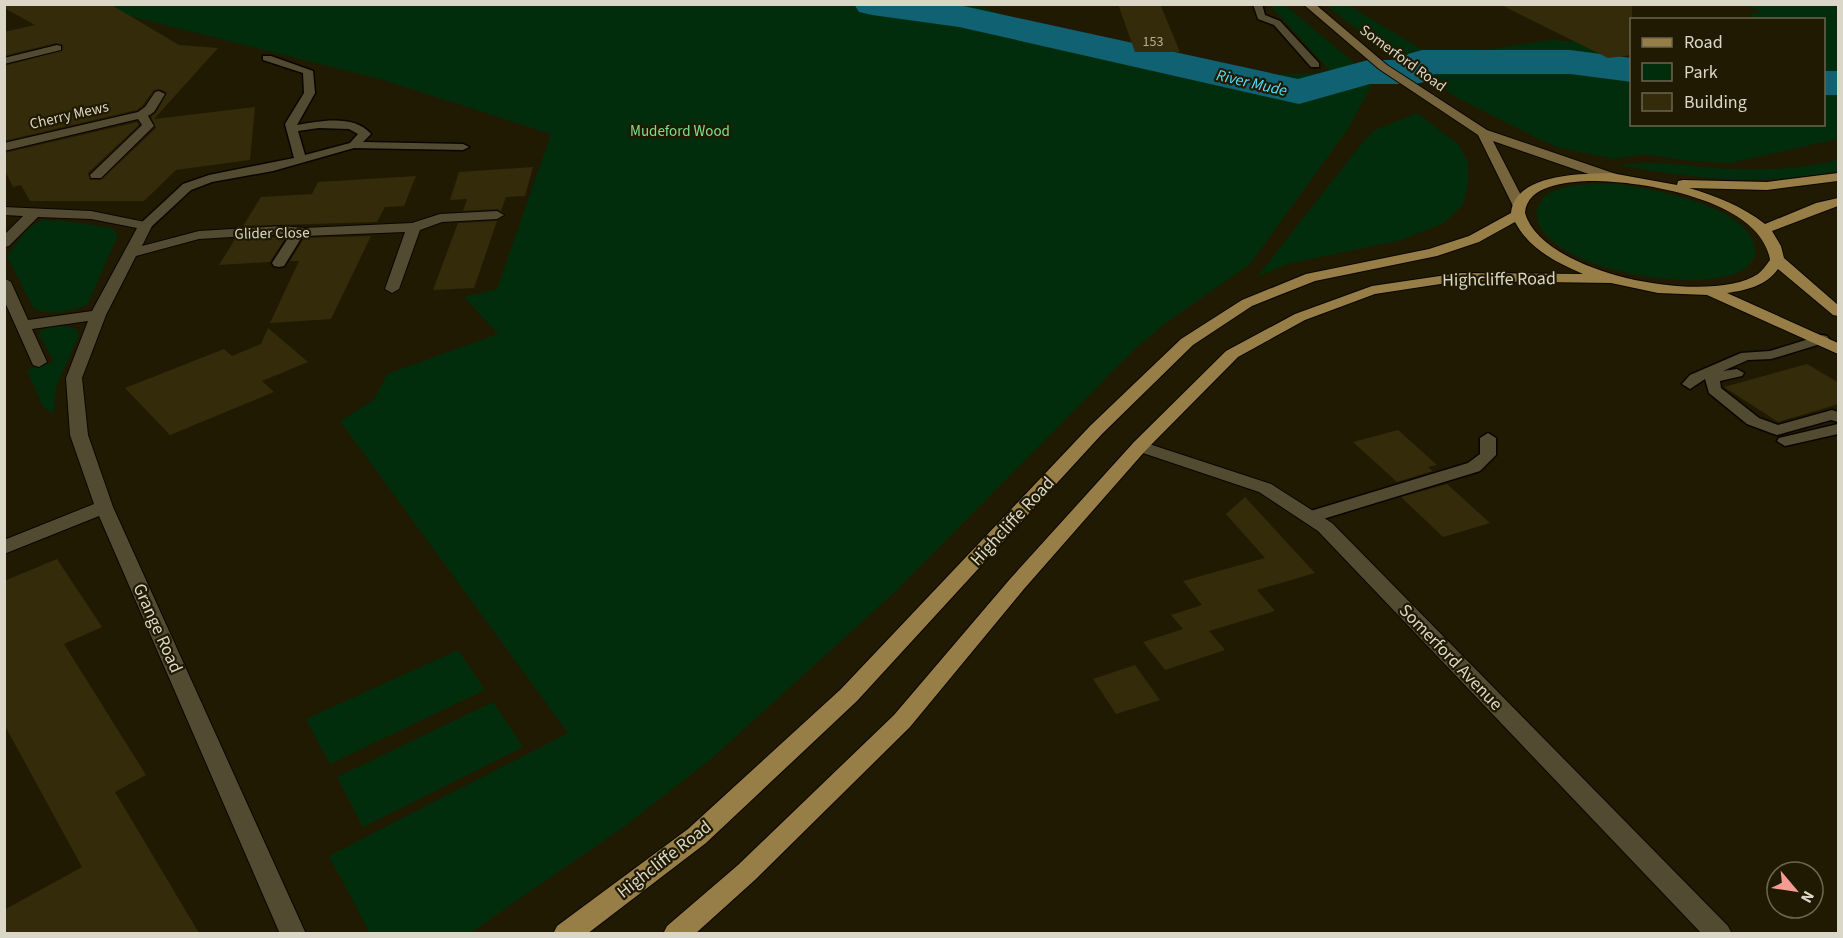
<svg xmlns="http://www.w3.org/2000/svg" width="1843" height="938" font-family="'Source Sans 3',sans-serif">
<style>
.green{fill:#022d0c}
.lines{fill:none;stroke-linecap:round;stroke-linejoin:round}
.river{fill:#106171;fill-rule:evenodd}
.building{fill:#342b0a}
.lane-casing{stroke:#0b0500;stroke-width:3}
.street-casing{stroke:#0b0500;stroke-width:2}
.secondary-casing{stroke:#0b0500;stroke-width:2}
.primary-casing{stroke:#0b0500;stroke-width:2}
.lane{fill:#534b31;fill-rule:evenodd}
.street{fill:#534b31;fill-rule:evenodd}
.secondary{fill:#75643c;fill-rule:evenodd}
.primary{fill:#977e46;fill-rule:evenodd}
.labels{text-anchor:middle;stroke-width:4.5;stroke-linejoin:round;paint-order:stroke}
.far-number-label{font-size:14px;fill:#b1ac98}
.far-street-label{font-size:15px;fill:#dbd7c8;stroke:#211a02}
.far-park-label{font-size:15px;fill:#7ae189;stroke:#211a02}
.far-water-label{font-size:16px;font-style:italic;fill:#55e0fe;stroke:#211a02}
.street-label{font-size:18px;fill:#dbd7c8;stroke:#211a02}
</style>
<rect width="100%" height="100%" fill="#211a02"/>
<g class="green">
<path d="M86 5H976L1036 26 1128 51 1252 76 1331 72 1270 5H1285L1359 67 1372 85 1348 129 1250 264 1166 323 1136 348 897 590 711 759 625 826 470 933H370L329 856 568 733 340 421 374 400 387 374 498 334 464 297 497 289 551 134 383 80Z"/>
<path d="M1326 5H1348L1434 57 1552 40 1578 42 1608 58 1620 56 1631 62 1632 124H1824V20L1746 19 1756 18 1749 14 1763 12 1745 5H1838V139L1730 163 1691 161 1645 154 1614 159 1560 148 1541 140 1456 97 1434 81 1395 61 1386 46 1354 27Z"/>
<path d="M1417 113 1458 144 1468 162V184L1463 205 1444 223 1401 240 1288 264 1257 277 1363 142 1375 130Z"/>
<path d="M1838 160V171C1766 186 1692 179 1619 165 1655 160 1680 165 1715 168 1758 171 1797 170 1838 160Z"/>
<path d="M1617 184C1651 189 1739 204 1753 241 1755 245 1755 251 1756 255 1753 260 1749 266 1745 269 1702 295 1560 272 1539 224 1537 220 1537 215 1536 211 1538 207 1540 201 1543 198 1561 182 1595 184 1617 184Z"/>
<path d="M42 220 65 221 112 228 118 235 87 305C68 312 53 316 34 309L7 256 28 228Z"/>
<path d="M57 324 76 329 79 335 57 384 53 414 43 407 27 370 54 362 39 334 42 330Z"/>
<path d="M458 650 485 690 330 764 306 719Z"/>
<path d="M493 702 523 747 363 827 337 777Z"/>
</g>
<g class="lines">
<g class="river">
<path d="M854 4 959 5 1298 79 1368 60H1403L1408 54 1422 50H1570L1632 58V82L1570 74H1434L1429 81 1415 84H1370L1299 104 959 27 872 15 859 12Z"/>
<rect x="1824" y="71" width="14" height="24"/>
</g>
</g>
<g class="building">
<path d="M4 4H110L179 45 218 48 154 119 255 107 250 160 176 170 144 201H30L21 185 13 187 4 169V153L137 122 139 125 88 173 90 180H101L156 128 151 117 156 113 167 93 160 89 154 90 143 105 137 110 4 141V66L63 50V45L56 43 4 56V32L35 25 4 8Z"/>
<path d="M1118 4H1160L1180 52H1135Z"/>
<path d="M1499 4H1632V55L1608 58Z"/>
<path d="M533 167 525 196 506 197 501 211 497 209 463 211 467 199 450 200 459 172Z"/>
<path d="M416 176 404 206 385 207 377 222 243 226 261 197 312 194 318 182Z"/>
<path d="M497 221 474 288 433 290 458 223Z"/>
<path d="M371 236 331 319 270 323 299 261H290L304 238Z"/>
<path d="M286 237 270 262 219 265 235 239Z"/>
<path d="M268 328 308 362 262 381 274 392 170 435 125 388 224 349 232 356 261 344Z"/>
<path d="M1807 364 1839 383V404L1778 422 1724 387Z"/>
<path d="M1398 430 1437 465 1428 467 1433 471 1397 482 1353 442Z"/>
<path d="M1447 484 1490 523 1443 537 1401 497Z"/>
<path d="M1245 497 1315 573 1257 590 1275 611 1209 631 1225 650 1165 670 1143 642 1183 629 1171 615 1202 605 1183 581 1265 558 1226 514Z"/>
<path d="M57 559 102 627 64 644 146 775 115 792 199 933H4V910L82 867 4 724V581Z"/>
<path d="M1135 665 1160 700 1116 714 1093 679Z"/>
</g>
<g class="lines">
<g class="lane-casing">
<g id="lane">
<path d="M1253 4H1262L1265 15 1280 21 1319 63V67H1311L1274 25 1258 19Z"/>
<path d="M263 56H271L313 71 315 93 297 125C320 121 354 114 371 134L363 142 463 144 469 147 463 150 354 148 273 171 212 182 191 190 149 229H141L139 226 141 223 183 184 209 175 294 158 285 124 304 93 303 73 263 60ZM319 128 349 129 358 134 350 143 305 155 298 131Z"/>
<path d="M299 228 305 232 284 266 279 267 274 266 272 263 294 229Z"/>
<path d="M1822 335 1827 336 1829 339 1827 342 1771 359 1748 360 1723 371 1737 369 1744 373 1742 376 1720 381 1721 388 1759 418 1778 425 1832 410 1838 412V422L1831 420 1777 435 1771 433 1747 424 1709 393 1705 379 1690 389 1682 384 1690 375 1741 353 1770 351Z"/>
<path d="M1838 424V434L1785 446 1777 441 1779 438Z"/>
<path d="M1488 433 1496 438V455L1480 471 1310 523 1304 521 1301 517 1304 513 1468 463 1480 454V438Z"/>
</g>
</g>
<g class="street-casing">
<g id="street">
<path d="M57 45 61 46V50L4 64V58Z"/>
<path d="M159 91 165 94 154 112 148 116 154 126 101 178H91L90 175 142 125 138 119 4 151V143L138 112 145 107 155 92Z"/>
<path d="M4 207 91 211 150 223 152 226 142 246 199 231 282 226 304 228 412 223 440 214 497 211 504 215 497 219 442 222 420 230 399 289 392 293 385 289 405 232 304 236 282 234 199 239 136 256 106 315 82 378 88 435 113 507 306 934H280L99 516 4 554V540L94 504 70 435 66 378 88 321 32 329 47 362 39 367 33 365 4 300V278L11 282 28 320 92 311 137 228 91 219 38 217 9 246 4 247V235L23 216 4 215Z"/>
<path d="M1140 441 1271 484 1332 523 1728 926 1732 934H1702L1318 531 1259 492 1134 450 1131 446 1134 442Z"/>
</g>
</g>
<g class="secondary-casing">
<path id="secondary" d="M1303 4H1315L1387 65 1487 130 1616 174 1618 177 1616 180H1606L1493 141 1526 205 1519 209 1514 208 1478 135 1379 69Z"/>
</g>
<g class="primary-casing">
<path id="primary" d="M1611 173 1677 185 1678 181 1683 180 1767 182 1838 173V181L1767 190 1689 188C1716 196 1742 206 1765 224L1816 203 1838 198V206L1772 231 1781 246 1784 258 1838 305V316L1833 315 1778 269C1766 286 1747 290 1727 293L1838 343V354L1707 295 1658 293 1611 283 1460 281 1375 294 1305 320 1238 357 1146 450 1024 589 910 727 756 879 695 934H663L667 926 738 865 894 715 1010 579 1134 442 1226 351 1295 314 1372 286 1460 273 1583 274C1556 262 1530 250 1515 222L1479 242 1437 256 1315 281 1252 306 1193 345 1102 434 857 701 706 843 587 934H553L557 926 688 829 841 689 1090 426 1181 339 1242 300 1306 274 1429 249 1469 236 1511 213C1515 173 1582 174 1611 173ZM1588 181C1639 180 1761 199 1770 260 1766 265 1763 270 1758 274 1709 306 1543 275 1525 213 1527 185 1567 182 1588 181Z"/>
</g>
<use href="#lane" class="lane"/>
<use href="#street" class="street"/>
<use href="#secondary" class="secondary"/>
<use href="#primary" class="primary"/>
</g>
<g class="labels">
<g class="far-number-label">
<text x="1153" y="46">153</text>
</g>
<g class="far-street-label">
<text transform="translate(1403 58) rotate(36)" y="5">Somerford Road</text>
<text transform="translate(69 115) rotate(-13)" y="5">Cherry Mews</text>
<text transform="translate(272 233) rotate(-1)" y="5">Glider Close</text>
</g>
<g class="far-park-label">
<text x="680" y="136">Mudeford Wood</text>
</g>
<g class="far-water-label">
<text transform="translate(1252 82) rotate(13)" y="6">River Mude</text>
</g>
<g class="street-label">
<text transform="translate(1499 279) rotate(-1)" y="6">Highcliffe Road</text>
<text transform="translate(1012 521) rotate(-47)" y="6">Highcliffe Road</text>
<text transform="translate(158 628) rotate(66)" y="6">Grange Road</text>
<text transform="translate(1451 657) rotate(46)" y="6">Somerford Avenue</text>
<text transform="translate(664 859) rotate(-38)" y="6">Highcliffe Road</text>
</g>
</g>
<rect width="1843" height="938" fill="none" stroke="#dbd7c8" stroke-width="12"/>
<rect x="1630" y="18" width="195" height="108" fill="#211a02" stroke="#6b6651" stroke-width="1.5"/>
<rect x="1642" y="38" width="30" height="9" fill="#977e46" stroke="#6b6651" stroke-width="1.5"/>
<text x="1684" y="48" font-size="18" fill="#dbd7c8">Road</text>
<rect x="1642" y="63" width="30" height="18" fill="#022d0c" stroke="#6b6651" stroke-width="1.5"/>
<text x="1684" y="78" font-size="18" fill="#dbd7c8">Park</text>
<rect x="1642" y="93" width="30" height="18" fill="#342b0a" stroke="#6b6651" stroke-width="1.5"/>
<text x="1684" y="108" font-size="18" fill="#dbd7c8">Building</text>
<g transform="translate(1795 890) rotate(119)"><circle r="28" fill="#211a02" stroke="#6b6651" stroke-width="1.5"/>
<path d="M0-4.5L10 22L0 15L-10 22Z" fill="#f59c91"/>
<text y="-9" font-size="16" font-weight="bold" text-anchor="middle" fill="#dbd7c8">N</text>
</g>
</svg>
